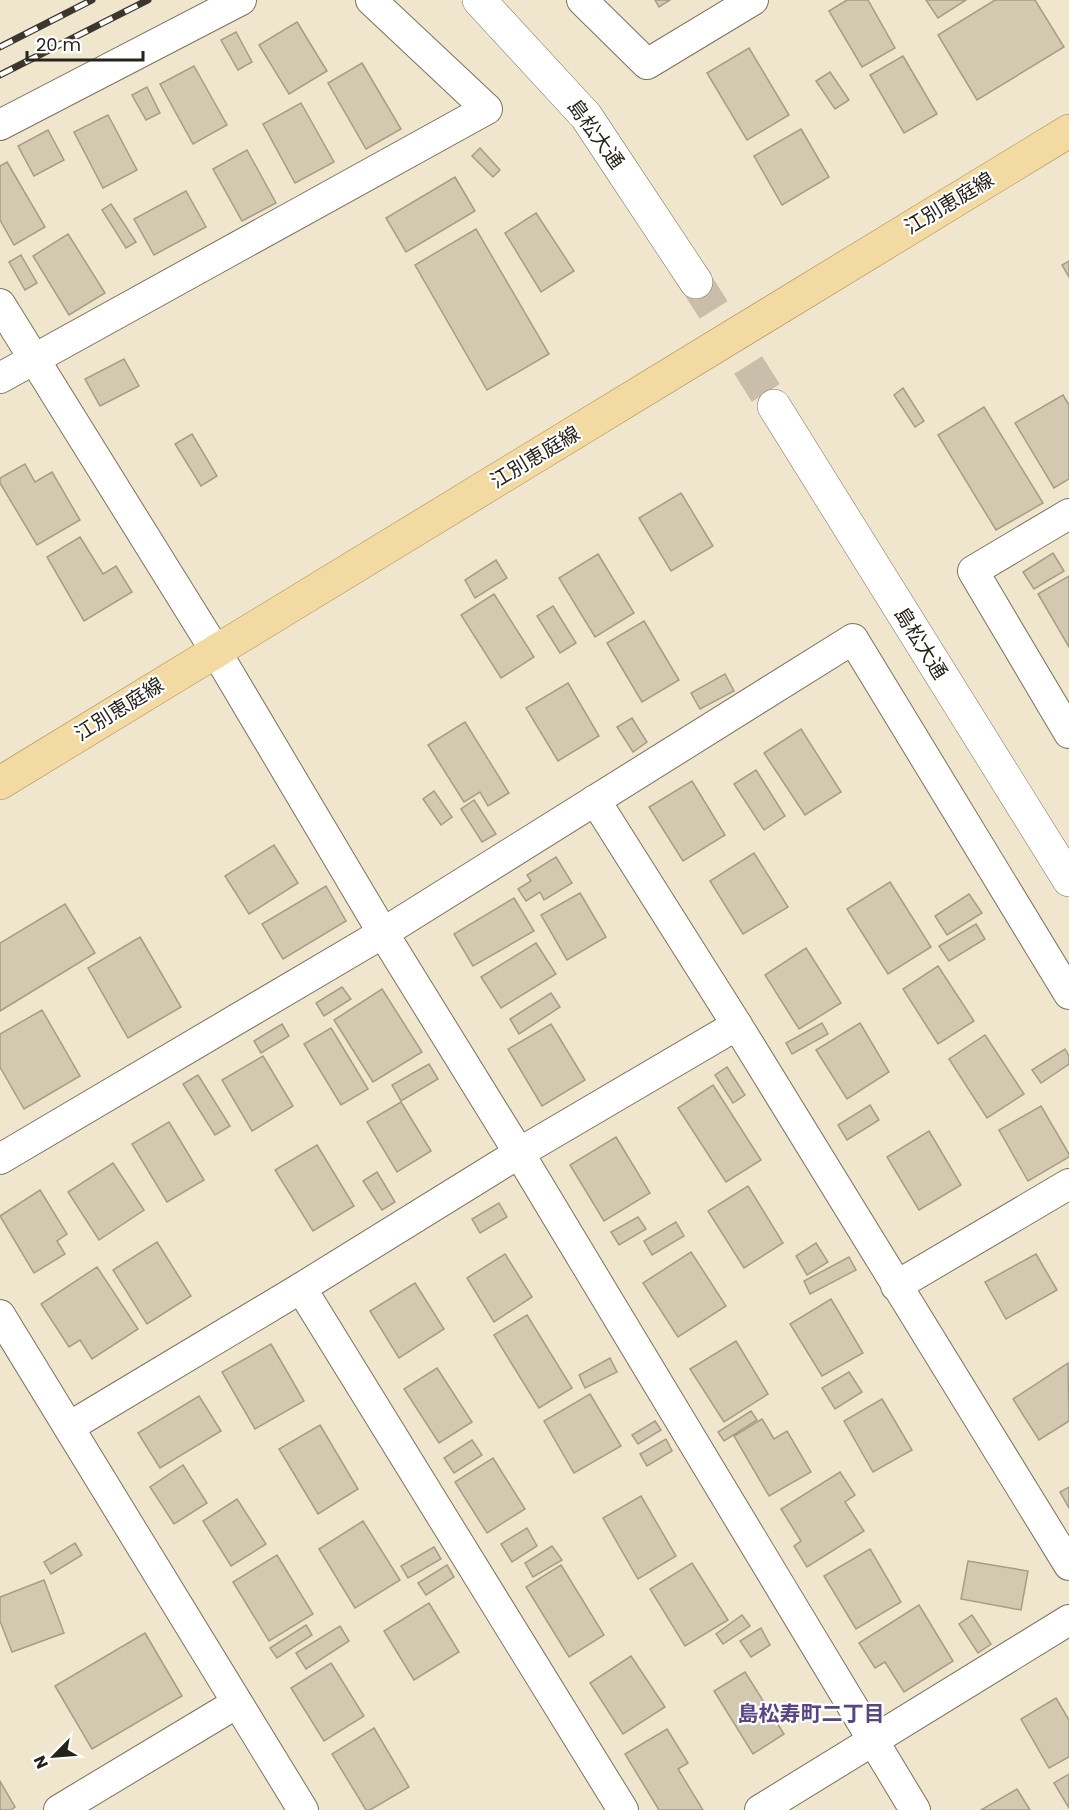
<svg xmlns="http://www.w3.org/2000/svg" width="1069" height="1810" font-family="Poppins,'Noto Sans JP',sans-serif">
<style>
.building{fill:#d3c8b0;stroke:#a79c86;stroke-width:1.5}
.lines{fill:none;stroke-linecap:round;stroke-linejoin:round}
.tertiary-tunnel{stroke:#c8bea9;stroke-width:33;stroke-dasharray:33 16;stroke-linecap:butt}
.minor-casing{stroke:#7c725d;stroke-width:32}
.tertiary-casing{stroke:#7c725d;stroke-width:34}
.primary-casing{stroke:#a68a4a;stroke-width:34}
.minor{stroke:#fff;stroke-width:30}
.tertiary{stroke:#fff;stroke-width:33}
.primary{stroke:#f3daa2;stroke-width:33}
.rail-casing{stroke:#3c362c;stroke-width:7}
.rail{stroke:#fff;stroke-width:4.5;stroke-dasharray:14;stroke-linecap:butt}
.labels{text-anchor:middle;stroke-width:4.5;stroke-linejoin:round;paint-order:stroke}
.street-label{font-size:20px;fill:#27221a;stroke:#fff}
.neighbourhood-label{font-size:21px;font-weight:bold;fill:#584683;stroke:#fff}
</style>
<rect width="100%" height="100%" fill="#f0e5cd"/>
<g class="building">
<path d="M655 0H670L659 7Z"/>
<path d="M847 0H868L895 48 862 67 829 11Z"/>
<path d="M926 0H966L938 18Z"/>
<path d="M995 0H1035L1064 47 977 100 938 35Z"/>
<path d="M297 22 327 71 289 94 259 45Z"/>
<path d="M236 32 252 62 238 70 221 40Z"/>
<path d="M749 48 789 115 747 140 707 73Z"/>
<path d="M903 56 937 114 904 133 870 75Z"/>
<path d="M362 63 401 129 366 149 328 83Z"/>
<path d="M194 66 227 125 193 144 160 84Z"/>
<path d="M830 72 849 100 835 109 816 81Z"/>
<path d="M147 87 160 113 146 120 132 95Z"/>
<path d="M301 103 334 162 295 183 263 124Z"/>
<path d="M108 115 137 170 103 188 74 132Z"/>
<path d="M801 129 829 177 782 205 754 156Z"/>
<path d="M48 130 64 160 34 176 18 146Z"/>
<path d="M480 148 500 170 493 177 472 156Z"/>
<path d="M247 150 276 203 242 221 213 169Z"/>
<path d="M7 162 45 227 14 245 0 220V166Z"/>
<path d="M455 177 475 211 406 252 386 218Z"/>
<path d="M186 191 206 227 154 255 134 219Z"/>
<path d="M111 204 136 242 126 248 102 210Z"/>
<path d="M536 213 574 271 541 292 505 233Z"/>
<path d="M476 229 549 354 487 390 415 265Z"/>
<path d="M68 234 105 293 69 315 33 256Z"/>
<path d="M21 255 37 283 25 290 9 262Z"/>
<path d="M1069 261V277L1062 265Z"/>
<path d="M124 359 139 386 100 406 85 379Z"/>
<path d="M903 388 924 421 915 427 894 395Z"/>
<path d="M1063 395 1069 405V479L1054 488 1015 423Z"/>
<path d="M984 407 1043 503 996 530 938 435Z"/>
<path d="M192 434 217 476 201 486 175 444Z"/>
<path d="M25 464 35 482 52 472 80 520 37 545 0 483V478Z"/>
<path d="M681 493 713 546 671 571 639 518Z"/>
<path d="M80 537 103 574 116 566 132 592 84 621 47 557Z"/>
<path d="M1053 553 1064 571 1034 589 1023 572Z"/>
<path d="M598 554 634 613 595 637 559 578Z"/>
<path d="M496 560 507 578 475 598 465 580Z"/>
<path d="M1069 576V647L1038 594Z"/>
<path d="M494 594 534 657 501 678 461 615Z"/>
<path d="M553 606 576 643 560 653 537 616Z"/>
<path d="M644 621 679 680 642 702 607 643Z"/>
<path d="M725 674 734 691 700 709 691 693Z"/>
<path d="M568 683 599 736 558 761 526 708Z"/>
<path d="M632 718 647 742 633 752 617 727Z"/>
<path d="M465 722 509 793 488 806 480 792 464 802 428 745Z"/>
<path d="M801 729 841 792 805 815 764 753Z"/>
<path d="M756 770 785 816 764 830 734 784Z"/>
<path d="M692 781 725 835 683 861 649 807Z"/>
<path d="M434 791 452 817 441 825 423 799Z"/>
<path d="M474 800 496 834 482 842 461 809Z"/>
<path d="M274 845 298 883 249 914 225 876Z"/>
<path d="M754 853 788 907 743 934 710 881Z"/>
<path d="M556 857 572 883 544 900 540 892 526 901 518 889 531 881 527 875Z"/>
<path d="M890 882 931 947 888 974 847 909Z"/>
<path d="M326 886 346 921 283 959 262 924Z"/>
<path d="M580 893 606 937 567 960 541 915Z"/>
<path d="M969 894 982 913 947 935 935 916Z"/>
<path d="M514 898 534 931 473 966 454 934Z"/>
<path d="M65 904 95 953 0 1011V943Z"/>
<path d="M976 924 985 939 949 961 939 946Z"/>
<path d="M140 937 181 1007 128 1038 88 968Z"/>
<path d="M536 943 556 974 501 1008 481 977Z"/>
<path d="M806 948 841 1003 799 1029 765 975Z"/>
<path d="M938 966 974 1021 938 1044 903 989Z"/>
<path d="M342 987 351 999 324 1016 316 1003Z"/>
<path d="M382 989 422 1052 373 1082 334 1020Z"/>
<path d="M551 993 560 1007 519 1034 510 1019Z"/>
<path d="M42 1010 80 1076 24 1109 0 1067V1034Z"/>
<path d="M822 1023 828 1034 792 1054 786 1043Z"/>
<path d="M860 1023 889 1072 847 1099 816 1050Z"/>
<path d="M282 1024 289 1036 261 1053 254 1041Z"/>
<path d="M551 1024 585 1080 542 1106 508 1049Z"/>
<path d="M331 1028 368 1089 341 1105 304 1044Z"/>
<path d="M985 1035 1024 1094 987 1118 949 1059Z"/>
<path d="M1065 1049 1069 1056V1064L1041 1083 1032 1070Z"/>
<path d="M263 1056 293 1106 252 1131 222 1080Z"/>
<path d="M429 1064 438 1079 401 1101 392 1085Z"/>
<path d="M727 1067 745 1095 733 1103 715 1075Z"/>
<path d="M198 1075 230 1126 215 1135 183 1084Z"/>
<path d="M713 1085 761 1160 726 1182 678 1108Z"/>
<path d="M401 1102 431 1151 397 1172 367 1122Z"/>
<path d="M870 1105 879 1120 847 1140 838 1125Z"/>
<path d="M1041 1106 1069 1154V1157L1028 1181 999 1130Z"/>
<path d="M169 1122 204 1180 167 1202 132 1144Z"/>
<path d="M929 1131 961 1185 919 1210 887 1157Z"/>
<path d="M616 1137 650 1193 604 1221 570 1165Z"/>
<path d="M317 1145 354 1206 313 1231 275 1170Z"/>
<path d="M113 1163 144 1210 99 1240 68 1192Z"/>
<path d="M377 1172 395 1202 382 1210 363 1181Z"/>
<path d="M748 1186 783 1243 744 1268 708 1211Z"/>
<path d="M40 1190 67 1234 57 1241 65 1254 34 1273 0 1216Z"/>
<path d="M499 1203 507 1217 480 1233 472 1219Z"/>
<path d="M638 1217 646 1229 619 1245 611 1232Z"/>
<path d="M676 1222 684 1236 652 1255 644 1241Z"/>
<path d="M157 1242 191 1296 147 1324 113 1270Z"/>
<path d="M816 1243 828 1262 807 1275 796 1256Z"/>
<path d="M691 1252 726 1306 678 1337 643 1283Z"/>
<path d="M505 1254 532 1297 494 1322 467 1278Z"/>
<path d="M1036 1254 1057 1290 1006 1319 985 1282Z"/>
<path d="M849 1257 856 1270 810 1294 804 1281Z"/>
<path d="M97 1267 138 1329 92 1359 80 1340 69 1347 41 1304Z"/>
<path d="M415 1283 444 1329 399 1358 370 1311Z"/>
<path d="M831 1299 863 1353 822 1376 790 1324Z"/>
<path d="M527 1315 572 1388 539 1408 494 1335Z"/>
<path d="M736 1341 768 1394 724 1422 690 1369Z"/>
<path d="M271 1344 304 1401 255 1429 222 1372Z"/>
<path d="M610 1358 617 1372 585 1388 579 1375Z"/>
<path d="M1068 1363 1069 1421 1039 1440 1013 1399Z"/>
<path d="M437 1368 472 1422 439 1443 404 1389Z"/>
<path d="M849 1372 862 1392 835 1409 822 1388Z"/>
<path d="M590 1394 621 1446 574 1473 544 1421Z"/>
<path d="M199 1396 221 1431 160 1468 138 1433Z"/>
<path d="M882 1399 912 1450 873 1472 844 1421Z"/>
<path d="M751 1411 757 1420 724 1441 718 1432Z"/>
<path d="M762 1419 774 1439 787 1431 811 1472 769 1496 734 1436Z"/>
<path d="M655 1421 661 1430 638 1444 632 1435Z"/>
<path d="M320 1425 358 1489 318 1514 279 1449Z"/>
<path d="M666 1439 672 1451 647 1466 640 1454Z"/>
<path d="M472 1440 482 1455 454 1473 444 1458Z"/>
<path d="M493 1458 525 1509 487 1533 455 1482Z"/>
<path d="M183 1465 207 1503 174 1524 150 1487Z"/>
<path d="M840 1472 855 1495 845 1502 864 1531 807 1567 794 1546 801 1541 781 1509Z"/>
<path d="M1069 1487V1508L1060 1492Z"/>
<path d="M641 1496 676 1556 638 1579 603 1518Z"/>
<path d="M237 1499 266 1544 231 1566 203 1521Z"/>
<path d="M363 1521 400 1580 355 1608 319 1549Z"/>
<path d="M527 1528 537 1546 512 1562 501 1544Z"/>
<path d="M75 1543 82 1555 51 1574 44 1562Z"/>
<path d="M552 1546 562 1560 533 1577 525 1563Z"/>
<path d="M434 1547 441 1559 408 1578 401 1566Z"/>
<path d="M870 1549 901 1602 856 1629 824 1576Z"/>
<path d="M277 1555 313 1614 269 1641 233 1582Z"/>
<path d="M968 1561 1028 1571 1021 1610 961 1599Z"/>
<path d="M692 1563 728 1620 685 1646 650 1589Z"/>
<path d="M447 1565 454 1577 426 1595 418 1583Z"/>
<path d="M561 1565 604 1635 569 1657 526 1587Z"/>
<path d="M44 1580 64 1633 12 1652 0 1621V1597Z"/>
<path d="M429 1603 459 1652 414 1680 384 1631Z"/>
<path d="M919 1605 953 1661 904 1692 885 1662 875 1668 859 1643Z"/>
<path d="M742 1615 750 1626 723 1644 716 1634Z"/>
<path d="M972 1615 991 1644 978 1653 959 1624Z"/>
<path d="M306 1625 312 1635 277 1658 270 1648Z"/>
<path d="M340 1626 349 1641 306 1669 296 1653Z"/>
<path d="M761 1628 770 1645 751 1657 740 1641Z"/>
<path d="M145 1633 182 1696 92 1749 55 1686Z"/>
<path d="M631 1656 665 1707 623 1734 590 1683Z"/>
<path d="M331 1663 364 1716 324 1741 291 1688Z"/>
<path d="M745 1672 784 1734 753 1754 714 1691Z"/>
<path d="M1056 1698 1069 1720V1757L1049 1768 1021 1719Z"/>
<path d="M374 1728 409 1787 370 1810H366L332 1754Z"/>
<path d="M667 1729 688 1763 678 1769 703 1810H659L625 1754Z"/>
<path d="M1069 1774V1808L1054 1783Z"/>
<path d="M0 1781 15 1807 11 1810H0Z"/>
<path d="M1017 1789 1030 1810H981Z"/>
</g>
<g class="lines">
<path class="tertiary-tunnel" d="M696 282 774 406"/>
<g class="minor-casing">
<g id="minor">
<path d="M582 0 647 64 753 0"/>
<path d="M0 125 241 0"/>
<path d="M0 304 215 650 383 933 519 1153 915 1810"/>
<path d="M0 378 487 109 371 0"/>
<path d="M1069 514 973 571 1069 733"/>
<path d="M595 800 737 1025 1069 1565"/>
<path d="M0 1159 383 933 853 639 1069 994"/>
<path d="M896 1286 1069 1184"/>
<path d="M301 1288 623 1810"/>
<path d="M0 1315 303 1810"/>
<path d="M69 1427 301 1288 519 1153 737 1025"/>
<path d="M59 1810 237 1703"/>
<path d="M760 1810 1069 1620"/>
</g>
</g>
<g class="tertiary-casing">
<g id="tertiary">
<path d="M479 0 586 116 696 282"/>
<path d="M774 406 1069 880"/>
</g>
</g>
<g class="primary-casing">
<path id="primary" d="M0 783 1069 131"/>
</g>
<use href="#minor" class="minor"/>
<use href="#tertiary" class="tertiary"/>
<use href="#primary" class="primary"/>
<g class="rail-casing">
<g id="rail">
<path d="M0 47 92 0"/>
<path d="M0 75 148 0"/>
</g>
</g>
<use href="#rail" class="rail"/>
</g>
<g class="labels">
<g class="street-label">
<text transform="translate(596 134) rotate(54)" y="7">島松大通</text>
<text transform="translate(949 203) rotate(-31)" y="7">江別恵庭線</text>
<text transform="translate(535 457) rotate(-31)" y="7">江別恵庭線</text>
<text transform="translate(921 643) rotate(58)" y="7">島松大通</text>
<text transform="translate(119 709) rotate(-32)" y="7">江別恵庭線</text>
</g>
<g class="neighbourhood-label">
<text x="811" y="1721">島松寿町二丁目</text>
</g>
</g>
<g transform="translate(54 1756) rotate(245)" stroke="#ffffff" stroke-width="4.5" paint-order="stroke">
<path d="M0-4.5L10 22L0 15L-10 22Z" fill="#27221a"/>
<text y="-9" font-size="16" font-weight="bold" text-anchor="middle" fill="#27221a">N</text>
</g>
<path d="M27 51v9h116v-9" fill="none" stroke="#27221a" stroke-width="3"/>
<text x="36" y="51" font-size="18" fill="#27221a" stroke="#ffffff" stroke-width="4.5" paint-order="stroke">20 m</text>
</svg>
